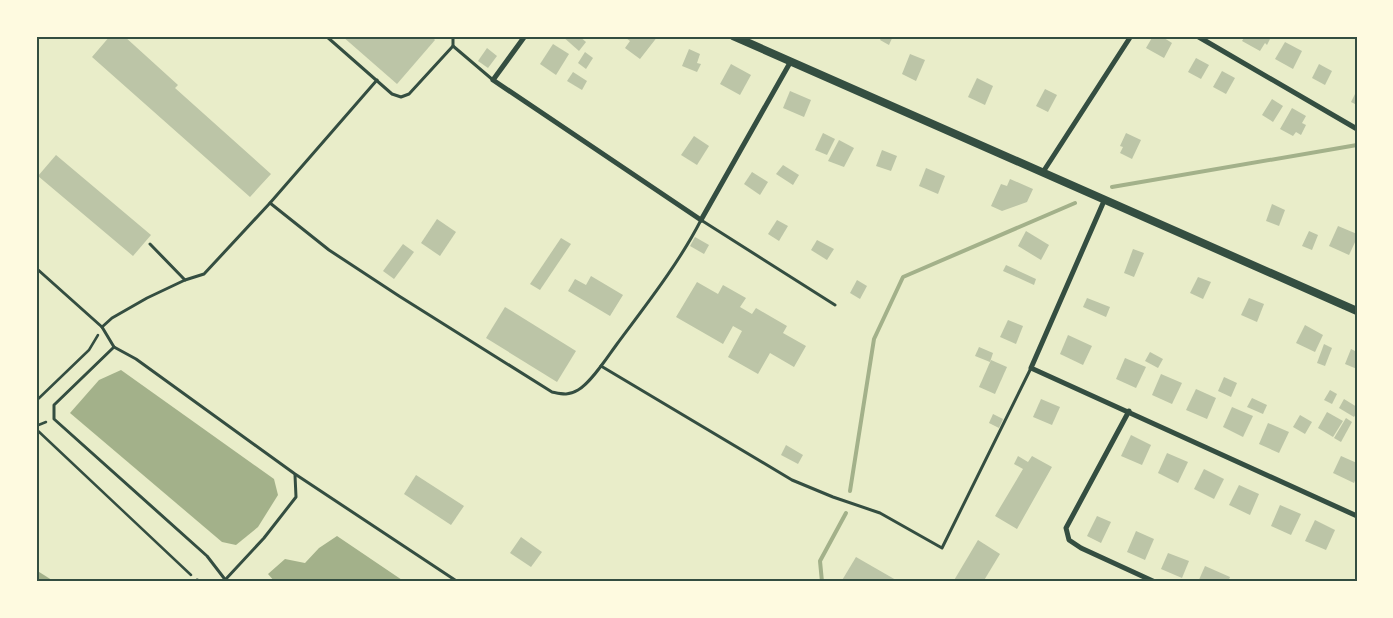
<svg xmlns="http://www.w3.org/2000/svg" width="1393" height="618" font-family="Lora,serif">
<style>
.water{fill:#a3b18a}
.lines{fill:none;stroke-linecap:round;stroke-linejoin:round}
.stream{stroke:#a3b18a;stroke-width:4}
.building{fill:#bcc5a7}
.path{stroke:#344e41;stroke-width:2.5}
.service{stroke:#344e41;stroke-width:3}
.minor{stroke:#344e41;stroke-width:5}
.tertiary{stroke:#344e41;stroke-width:8}
.neatline{fill:none;stroke:#344e41;stroke-width:2}
</style>
<rect width="100%" height="100%" fill="#e9edc9"/>
<g class="water">
<path d="M121 370 274 479 278 495 258 527 236 545 222 542 70 413 99 380Z"/>
<path d="M337 536 405 582H275L268 574 285 559 305 563 319 548Z"/>
<path d="M36 570 55 582H36Z"/>
</g>
<g class="lines">
<g class="stream">
<path d="M1112 187 1357 145"/>
<path d="M850 491 874 339 903 277 1075 203"/>
<path d="M822 582 820 561 846 513"/>
</g>
</g>
<g class="building">
<path d="M110 36H124L178 85 175 88 271 174 250 197 92 57Z"/>
<path d="M342 36H431L435 40 397 84Z"/>
<path d="M562 36H579L586 42 579 51Z"/>
<path d="M628 36H658L640 59 625 48 630 41 626 38Z"/>
<path d="M882 36H893L889 45 880 40Z"/>
<path d="M1153 36H1161L1172 43 1164 58 1146 48Z"/>
<path d="M1245 36H1270L1271 37 1267 45 1265 43 1260 51 1242 41Z"/>
<path d="M1285 42 1302 51 1293 69 1275 59Z"/>
<path d="M553 44 569 54 556 75 540 64Z"/>
<path d="M487 48 497 56 488 68 478 61Z"/>
<path d="M689 49 700 54 697 63 701 64 697 72 682 66Z"/>
<path d="M585 52 593 58 586 69 578 63Z"/>
<path d="M910 54 925 60 916 81 902 74Z"/>
<path d="M1196 58 1209 65 1201 79 1188 72Z"/>
<path d="M731 64 751 75 740 95 720 84Z"/>
<path d="M1319 64 1332 71 1325 85 1312 78Z"/>
<path d="M1222 71 1235 78 1226 94 1213 87Z"/>
<path d="M573 72 587 81 582 90 567 81Z"/>
<path d="M977 78 993 86 985 105 968 97Z"/>
<path d="M1045 89 1057 95 1048 112 1036 106Z"/>
<path d="M1357 90V105L1351 102Z"/>
<path d="M790 91 811 100 804 117 783 108Z"/>
<path d="M1272 99 1283 106 1273 122 1262 115Z"/>
<path d="M1292 108 1306 116 1302 123 1306 125 1301 135 1296 132 1293 136 1280 129Z"/>
<path d="M823 133 835 139 827 155 815 150Z"/>
<path d="M1126 133 1141 140 1132 159 1120 153 1123 147 1120 146Z"/>
<path d="M694 136 709 146 697 165 681 155Z"/>
<path d="M839 140 854 148 844 167 828 161Z"/>
<path d="M882 150 897 156 891 171 876 166Z"/>
<path d="M56 155 151 235 133 256 38 176Z"/>
<path d="M783 165 799 175 793 185 776 174Z"/>
<path d="M926 168 945 176 938 194 919 186Z"/>
<path d="M752 172 768 182 760 195 744 184Z"/>
<path d="M1010 179 1033 189 1027 202 1002 211 991 206 1001 184 1007 186Z"/>
<path d="M1272 204 1285 210 1279 226 1266 221Z"/>
<path d="M437 219 456 232 440 256 421 243Z"/>
<path d="M777 220 788 226 779 241 768 234Z"/>
<path d="M1338 226 1357 234V238L1349 255 1329 246Z"/>
<path d="M1026 231 1049 245 1041 260 1018 246Z"/>
<path d="M1309 231 1318 235 1312 250 1302 246Z"/>
<path d="M695 237 709 245 704 254 690 246Z"/>
<path d="M561 238 571 244 540 290 530 284Z"/>
<path d="M817 240 834 249 827 260 811 250Z"/>
<path d="M403 244 414 252 394 279 383 271Z"/>
<path d="M1133 249 1144 253 1134 277 1124 273Z"/>
<path d="M1006 265 1036 279 1034 285 1003 271Z"/>
<path d="M591 276 623 295 610 316 568 291 575 279 586 285Z"/>
<path d="M1198 277 1211 282 1203 299 1190 293Z"/>
<path d="M857 280 867 286 860 299 850 293Z"/>
<path d="M697 282 718 294 723 285 746 298 740 307 752 314 756 308 787 326 783 333 806 346 794 367 770 353 758 374 728 357 742 331 733 326 723 344 676 317Z"/>
<path d="M1087 298 1110 307 1106 317 1083 307Z"/>
<path d="M1249 298 1264 304 1257 322 1241 315Z"/>
<path d="M505 307 576 351 557 382 486 338Z"/>
<path d="M1008 320 1023 326 1016 344 1000 337Z"/>
<path d="M1305 325 1323 335 1315 352 1296 343Z"/>
<path d="M1068 335 1092 346 1083 365 1060 354Z"/>
<path d="M1324 344 1332 348 1325 366 1317 363Z"/>
<path d="M979 347 993 353 990 362 975 356Z"/>
<path d="M1351 349 1357 352V369L1345 364Z"/>
<path d="M1150 352 1163 359 1158 368 1145 361Z"/>
<path d="M1125 358 1146 367 1136 388 1116 379Z"/>
<path d="M991 360 1007 367 995 394 979 387Z"/>
<path d="M1161 374 1182 383 1172 404 1152 395Z"/>
<path d="M1224 377 1237 383 1231 397 1218 391Z"/>
<path d="M1196 389 1216 398 1207 419 1186 410Z"/>
<path d="M1330 390 1337 394 1332 404 1324 400Z"/>
<path d="M1252 398 1267 405 1263 414 1247 407Z"/>
<path d="M1041 399 1060 407 1052 425 1033 417Z"/>
<path d="M1344 399 1357 407V412L1354 417 1339 408Z"/>
<path d="M1232 407 1253 416 1243 437 1223 427Z"/>
<path d="M1327 412 1343 421 1333 437 1318 428Z"/>
<path d="M993 414 1003 419 999 428 989 423Z"/>
<path d="M1300 415 1312 422 1305 434 1293 427Z"/>
<path d="M1346 418 1352 422 1341 442 1334 438Z"/>
<path d="M1268 423 1289 432 1279 453 1259 444Z"/>
<path d="M1131 435 1151 445 1142 465 1121 456Z"/>
<path d="M786 445 803 455 798 464 781 455Z"/>
<path d="M1167 453 1188 462 1178 483 1158 473Z"/>
<path d="M1018 456 1028 462 1032 456 1052 467 1017 529 995 516 1023 469 1014 464Z"/>
<path d="M1341 456 1357 463V476L1354 483 1333 473Z"/>
<path d="M1204 469 1224 479 1214 499 1194 489Z"/>
<path d="M416 475 464 506 451 525 404 494Z"/>
<path d="M1239 485 1259 494 1250 515 1229 505Z"/>
<path d="M1280 505 1301 514 1291 535 1271 526Z"/>
<path d="M1097 516 1111 522 1101 543 1087 536Z"/>
<path d="M1315 520 1335 530 1326 550 1305 541Z"/>
<path d="M1136 531 1154 539 1145 560 1127 552Z"/>
<path d="M521 537 542 552 531 567 510 553Z"/>
<path d="M978 540 1000 554 983 582H953Z"/>
<path d="M1168 553 1189 561 1182 578 1161 569Z"/>
<path d="M856 557 896 580 895 582H841Z"/>
<path d="M1205 566 1230 577 1228 582H1198Z"/>
</g>
<g class="lines">
<g class="path">
<path d="M36 401 89 350 98 335"/>
<path d="M36 426 46 422"/>
<path d="M36 429 191 575"/>
</g>
<g class="service">
<path d="M326 36 392 94 401 97 409 94 453 46V36"/>
<path d="M453 46 493 80"/>
<path d="M270 203 329 250 399 296 552 392C562 394 568 396 578 390 591 383 608 356 617 344 646 305 679 263 701 220L835 305"/>
<path d="M150 244 185 280"/>
<path d="M36 268 102 327 114 347 136 359 295 474 458 582"/>
<path d="M102 327 112 318 147 298 185 280 204 274 270 203 377 80"/>
<path d="M114 347 54 405V419L207 556 227 582"/>
<path d="M601 366 792 480 833 497 880 513 942 548 1031 368"/>
<path d="M197 580 202 582"/>
<path d="M218 582 225 580 264 538 296 497 295 475"/>
</g>
<g class="minor">
<path d="M525 36 493 80 701 220 791 61"/>
<path d="M1197 36 1357 129"/>
<path d="M1043 172 1131 36"/>
<path d="M1104 201 1031 368 1357 516"/>
<path d="M1129 411 1066 528 1069 540 1081 548 1155 582"/>
</g>
<path class="tertiary" d="M733 36 1357 311"/>
</g>
<rect width="1393" height="618" fill="none" stroke="#fefae0" stroke-width="75"/>
<rect x="38" y="38" width="1318" height="542" class="neatline"/>
</svg>
